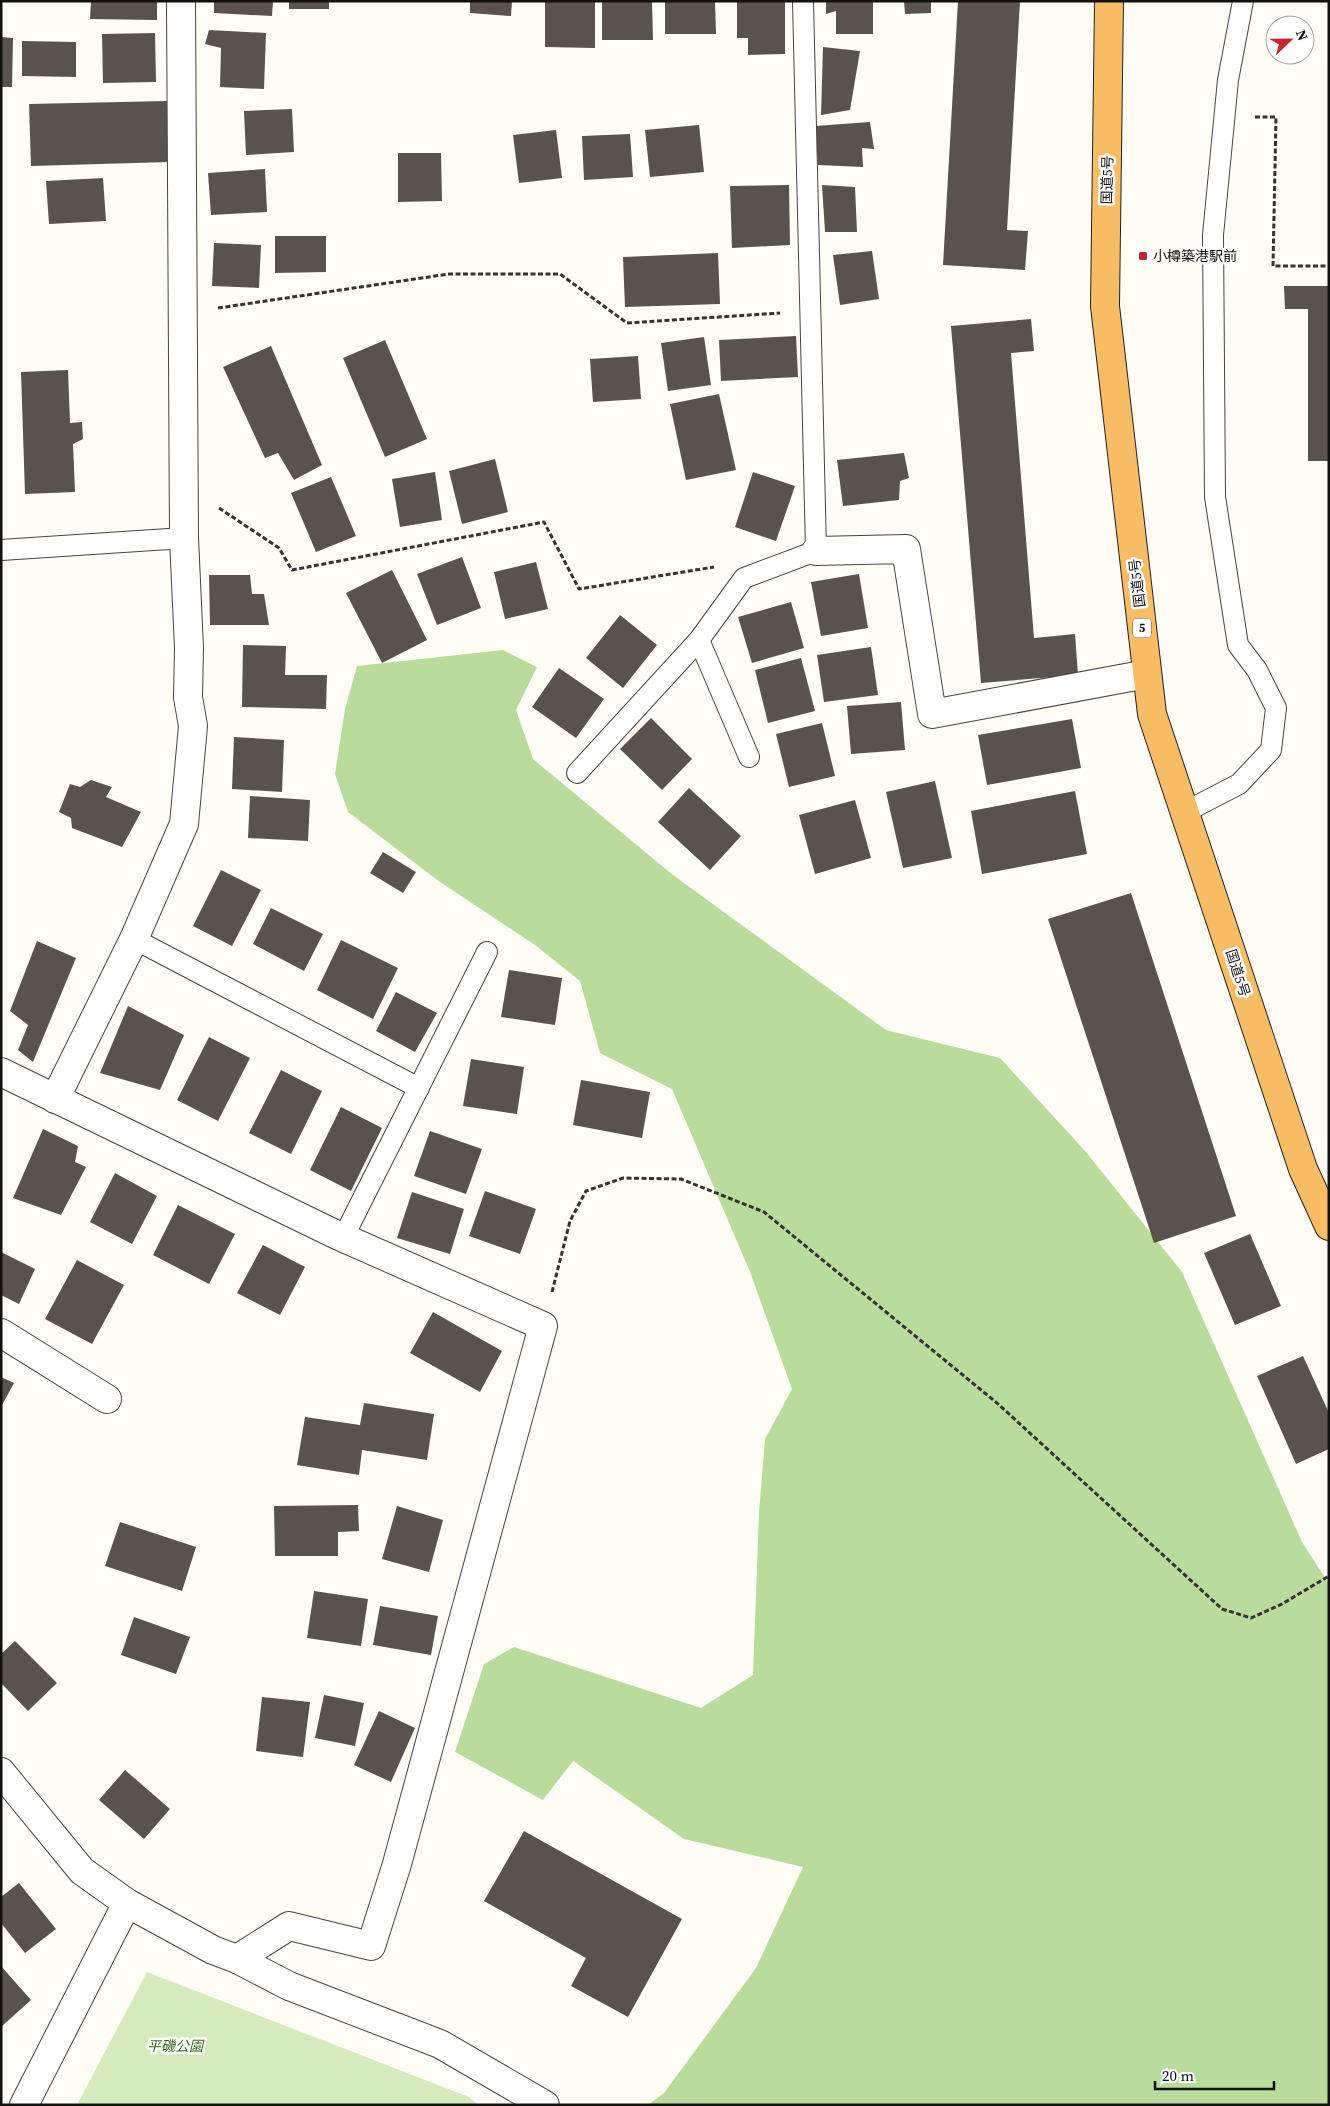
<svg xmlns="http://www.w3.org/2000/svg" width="1330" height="2106" font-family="'Source Serif 4','Noto Sans JP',serif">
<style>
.green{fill:#d5ebbd}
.forest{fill:#b9dc9c}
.building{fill:#5a524d}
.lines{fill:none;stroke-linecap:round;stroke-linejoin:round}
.service-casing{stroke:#444;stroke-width:22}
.minor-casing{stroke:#444;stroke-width:30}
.tertiary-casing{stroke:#444;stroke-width:30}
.trunk-casing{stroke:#222;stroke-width:30}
.path{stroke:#333;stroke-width:3;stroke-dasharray:5 2.5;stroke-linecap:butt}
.service{stroke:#fff;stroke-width:20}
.minor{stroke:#fff;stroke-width:28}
.tertiary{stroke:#fff;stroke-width:28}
.trunk{stroke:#f7bc64;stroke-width:28}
.poi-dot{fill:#c4262e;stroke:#fff;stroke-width:2}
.labels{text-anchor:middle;stroke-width:5;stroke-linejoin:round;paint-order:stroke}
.shield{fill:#fff;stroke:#585858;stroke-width:1}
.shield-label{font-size:12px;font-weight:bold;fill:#111}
.street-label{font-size:14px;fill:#111;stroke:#fff}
.poi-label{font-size:14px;fill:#111;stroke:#fff;text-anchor:start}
.park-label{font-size:14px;font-style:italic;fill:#2f6b1f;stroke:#fff}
</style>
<rect width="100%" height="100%" fill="#fffdf5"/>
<path class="green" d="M147 1972 469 2097 478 2105H77Z"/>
<path class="forest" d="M503 650 537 667 516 710 533 759 673 875 886 1030 1000 1058 1086 1152 1182 1272 1302 1542 1329 1584V2105H648L664 2093 756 1968 803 1867 684 1839 573 1761 543 1800 455 1752 484 1664 514 1647 701 1708 753 1675 759 1513 765 1439 792 1389 750 1272 672 1089 600 1053 580 981 535 945 440 882 348 812 335 774 345 709 357 666Z"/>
<g class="building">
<path d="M91 1H157V20L90 19Z"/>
<path d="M214 1H273L272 16 214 13Z"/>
<rect x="289" y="1" width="40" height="8"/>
<path d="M470 1H512L511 16 470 13Z"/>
<path d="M545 1H595V48L545 47Z"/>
<path d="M602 1H652L653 40H602Z"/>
<path d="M665 1H715L716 34H665Z"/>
<path d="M737 1H785V54L748 55V38H737Z"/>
<path d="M826 1H873V34H836V11L826 14Z"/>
<path d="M904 1H931V13L905 14Z"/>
<path d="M958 1H1020L1007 230 1028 231 1025 270 943 265Z"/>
<path d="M209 30 266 33 264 89 220 87 221 48 205 44Z"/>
<path d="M155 33 156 82 103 83 102 34Z"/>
<path d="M1 37 13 38 12 87H1Z"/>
<path d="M22 41 76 42V77L22 76Z"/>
<path d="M823 47 860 51 850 110 821 115Z"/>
<path d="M167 101 169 162 31 166 29 104Z"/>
<path d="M292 109 294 152 246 155 244 111Z"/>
<path d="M870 122 874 149 862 148 863 167 818 165 815 126Z"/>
<path d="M699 125 704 172 650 177 645 130Z"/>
<path d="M556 130 562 178 519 183 513 135Z"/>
<path d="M630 134 633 177 584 180 582 136Z"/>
<path d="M398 153H441L442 201 398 202Z"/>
<path d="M265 169 267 212 211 215 208 173Z"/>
<path d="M103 178 106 221 49 224 46 181Z"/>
<path d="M789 185 790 245 732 248 730 186Z"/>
<path d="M822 185 855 187 857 232H825Z"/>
<path d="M275 236H326V272L275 273Z"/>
<path d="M214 243 261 245 259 288 212 286Z"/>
<path d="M872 251 879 299 840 305 833 255Z"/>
<path d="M718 253 720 304 625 307 623 257Z"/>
<path d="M1284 286H1329V461H1308V309H1285Z"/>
<path d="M1031 319 1034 351 1011 353 1034 638 1075 634 1078 675 981 683 951 326Z"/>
<path d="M796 336 798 377 721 381 719 340Z"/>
<path d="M704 337 711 385 668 391 661 343Z"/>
<path d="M385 340 427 439 385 457 343 358Z"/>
<path d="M271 346 322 465 294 480 278 453 265 458 223 367Z"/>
<path d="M638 356 641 399 593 402 590 359Z"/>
<path d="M68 370 70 423 82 422 83 439 73 444 75 492 25 494 21 372Z"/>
<path d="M719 394 736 470 686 480 670 404Z"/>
<path d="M904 453 909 478 900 481 899 500 843 506 837 460Z"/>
<path d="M495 459 508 512 462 524 449 471Z"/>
<path d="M435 472 442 520 400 527 392 479Z"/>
<path d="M753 472 795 486 776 541 735 527Z"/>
<path d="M331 477 356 536 316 552 291 493Z"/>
<path d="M462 557 481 608 437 625 417 574Z"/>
<path d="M536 562 548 609 505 619 494 572Z"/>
<path d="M392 570 427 640 382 663 346 593Z"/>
<path d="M859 574 868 628 821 636 811 582Z"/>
<path d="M209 575H250L252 594H264L269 625H210Z"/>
<path d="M791 602 804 648 752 663 738 617Z"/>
<path d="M620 615 657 645 623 688 586 658Z"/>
<path d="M243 645 286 646 285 675H327L326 709 242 707Z"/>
<path d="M871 647 878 695 824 702 817 655Z"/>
<path d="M801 658 815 711 768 723 755 670Z"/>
<path d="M559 668 604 699 576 738 532 707Z"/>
<path d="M901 702 905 750 851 754 847 706Z"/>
<path d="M651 718 692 759 662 790 620 749Z"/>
<path d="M1072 719 1081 768 987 785 978 735Z"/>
<path d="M822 723 835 776 789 787 776 734Z"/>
<path d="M234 737 284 740 282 792 232 789Z"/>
<path d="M91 780 112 787 106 797 141 812 122 847 72 828 71 818 59 812 70 784 80 787Z"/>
<path d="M935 781 952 858 903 868 886 792Z"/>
<path d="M689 788 741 836 710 870 658 822Z"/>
<path d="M1075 791 1087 854 982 874 971 811Z"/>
<path d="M250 796 310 800 308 841 248 838Z"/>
<path d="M855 800 871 858 815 874 799 815Z"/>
<path d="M383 852 416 872 403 893 370 873Z"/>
<path d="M221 870 261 890 232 946 193 926Z"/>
<path d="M1131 893 1236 1216 1154 1243 1048 919Z"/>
<path d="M271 908 323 934 304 971 253 944Z"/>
<path d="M341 940 398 968 373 1019 317 990Z"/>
<path d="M37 941 76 958 33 1062 18 1050 28 1025 10 1011Z"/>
<path d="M509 970 562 978 555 1025 501 1017Z"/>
<path d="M396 992 437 1013 415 1052 376 1031Z"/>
<path d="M128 1006 184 1035 160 1090 100 1073Z"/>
<path d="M209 1037 250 1058 218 1121 177 1100Z"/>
<path d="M471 1059 524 1067 517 1114 463 1106Z"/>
<path d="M281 1070 322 1091 291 1154 249 1133Z"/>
<path d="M581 1080 650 1092 642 1138 573 1125Z"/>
<path d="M341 1107 382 1128 351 1191 310 1170Z"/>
<path d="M43 1129 78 1146 75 1162 86 1167 61 1215 13 1198Z"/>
<path d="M430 1131 482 1149 466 1194 414 1176Z"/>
<path d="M115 1173 157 1196 132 1244 90 1222Z"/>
<path d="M485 1191 536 1209 520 1254 469 1236Z"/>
<path d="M412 1192 464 1209 450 1254 397 1238Z"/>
<path d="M178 1205 235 1234 209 1284 153 1255Z"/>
<path d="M1250 1234 1281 1306 1235 1325 1204 1253Z"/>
<path d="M263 1245 305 1267 280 1315 237 1293Z"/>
<path d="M1 1252 35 1269 19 1304 1 1295Z"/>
<path d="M77 1260 124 1285 92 1344 45 1319Z"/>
<path d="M433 1312 502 1351 480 1392 410 1353Z"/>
<path d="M1303 1356 1329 1413V1449L1296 1464 1257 1376Z"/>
<path d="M1 1377 14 1383 1 1407Z"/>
<path d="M364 1403 434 1414 427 1460 362 1450 359 1475 297 1465 305 1417 360 1425Z"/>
<path d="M358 1505 359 1531 338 1532V1556H275L274 1506Z"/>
<path d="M397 1506 443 1520 429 1572 382 1559Z"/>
<path d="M120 1522 196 1547 182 1591 105 1566Z"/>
<path d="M314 1591 368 1599 361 1646 307 1638Z"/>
<path d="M380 1606 438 1616 431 1655 373 1645Z"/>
<path d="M134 1617 190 1637 176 1674 121 1655Z"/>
<path d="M15 1641 57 1683 28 1711 1 1683V1654Z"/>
<path d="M324 1695 364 1703 355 1746 315 1738Z"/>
<path d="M262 1697 310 1702 303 1757 256 1751Z"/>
<path d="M379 1711 415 1728 391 1782 354 1765Z"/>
<path d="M125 1770 170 1809 144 1839 99 1800Z"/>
<path d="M524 1831 682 1919 628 2017 571 1986 586 1958 484 1901Z"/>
<path d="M19 1883 56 1929 25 1953 1 1923V1897Z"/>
<path d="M1 1966 31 2000 1 2027Z"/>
</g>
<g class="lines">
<g class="service-casing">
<g id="service">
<path d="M1 550 184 538"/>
<path d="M699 640 749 757"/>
<path d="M577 773 699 640 744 578 816 551 803 1"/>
<path d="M1185 812 1239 784 1271 750 1276 708 1257 670 1238 645 1215 497 1213 235 1228 80 1243 1"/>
<path d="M134 939 419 1088"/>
<path d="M343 1238 487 952"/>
</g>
</g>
<g class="minor-casing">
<g id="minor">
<path d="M816 551 906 549 932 714 1147 674"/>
<path d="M1 1072 337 1235 543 1326 397 1864 371 1946 289 1926 237 1959"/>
<path d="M55 1099 134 939 184 824 193 726 188 697 189 648 184 538 181 1"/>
<path d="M1 1333 107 1399"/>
</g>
</g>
<g class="tertiary-casing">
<g id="tertiary">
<path d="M1 1772 82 1871 127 1903 213 1950 237 1959 289 1986 440 2044 545 2105"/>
<path d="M24 2105 127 1903"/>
</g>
</g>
<g class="trunk-casing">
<path id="trunk" d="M1109 1 1105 306 1152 714 1303 1169 1329 1226"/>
</g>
<g class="path">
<path d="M1255 117H1276L1273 266H1329"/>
<path d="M218 308 449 274H560L627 323 780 313"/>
<path d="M219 508 279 548 292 570 544 522 579 589 714 567"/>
<path d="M552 1292 570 1221 586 1191 623 1178 681 1179 764 1212 997 1403 1222 1609 1251 1618 1282 1604 1329 1576"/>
</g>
<use href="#service" class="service"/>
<use href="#minor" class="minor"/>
<use href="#tertiary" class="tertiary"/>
<use href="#trunk" class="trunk"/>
</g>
<rect class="poi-dot" x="1138" y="251" width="10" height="10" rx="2.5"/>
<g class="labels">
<rect class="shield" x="1133" y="618.5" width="18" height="19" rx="4"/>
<g class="shield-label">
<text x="1142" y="632">5</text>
</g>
<g class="street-label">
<text transform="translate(1107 180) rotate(-89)" y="5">国道5号</text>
<text transform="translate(1137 583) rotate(-97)" y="5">国道5号</text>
<text transform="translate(1238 973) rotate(72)" y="5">国道5号</text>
</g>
<g class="poi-label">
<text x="1153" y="261">小樽築港駅前</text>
</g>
<g class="park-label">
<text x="175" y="2051">平磯公園</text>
</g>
</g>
<rect width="1330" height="2106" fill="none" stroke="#111111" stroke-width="5"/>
<g transform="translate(1290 40) rotate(68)"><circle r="24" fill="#ffffff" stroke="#a0a0a0"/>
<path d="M0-4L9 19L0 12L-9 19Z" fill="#c4262e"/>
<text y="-8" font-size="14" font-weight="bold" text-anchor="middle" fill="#111111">N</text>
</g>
<path d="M1155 2081v8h119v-8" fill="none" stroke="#111111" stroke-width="2.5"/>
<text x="1162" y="2081" font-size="15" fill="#111111" stroke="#ffffff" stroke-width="4" paint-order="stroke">20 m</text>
</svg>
